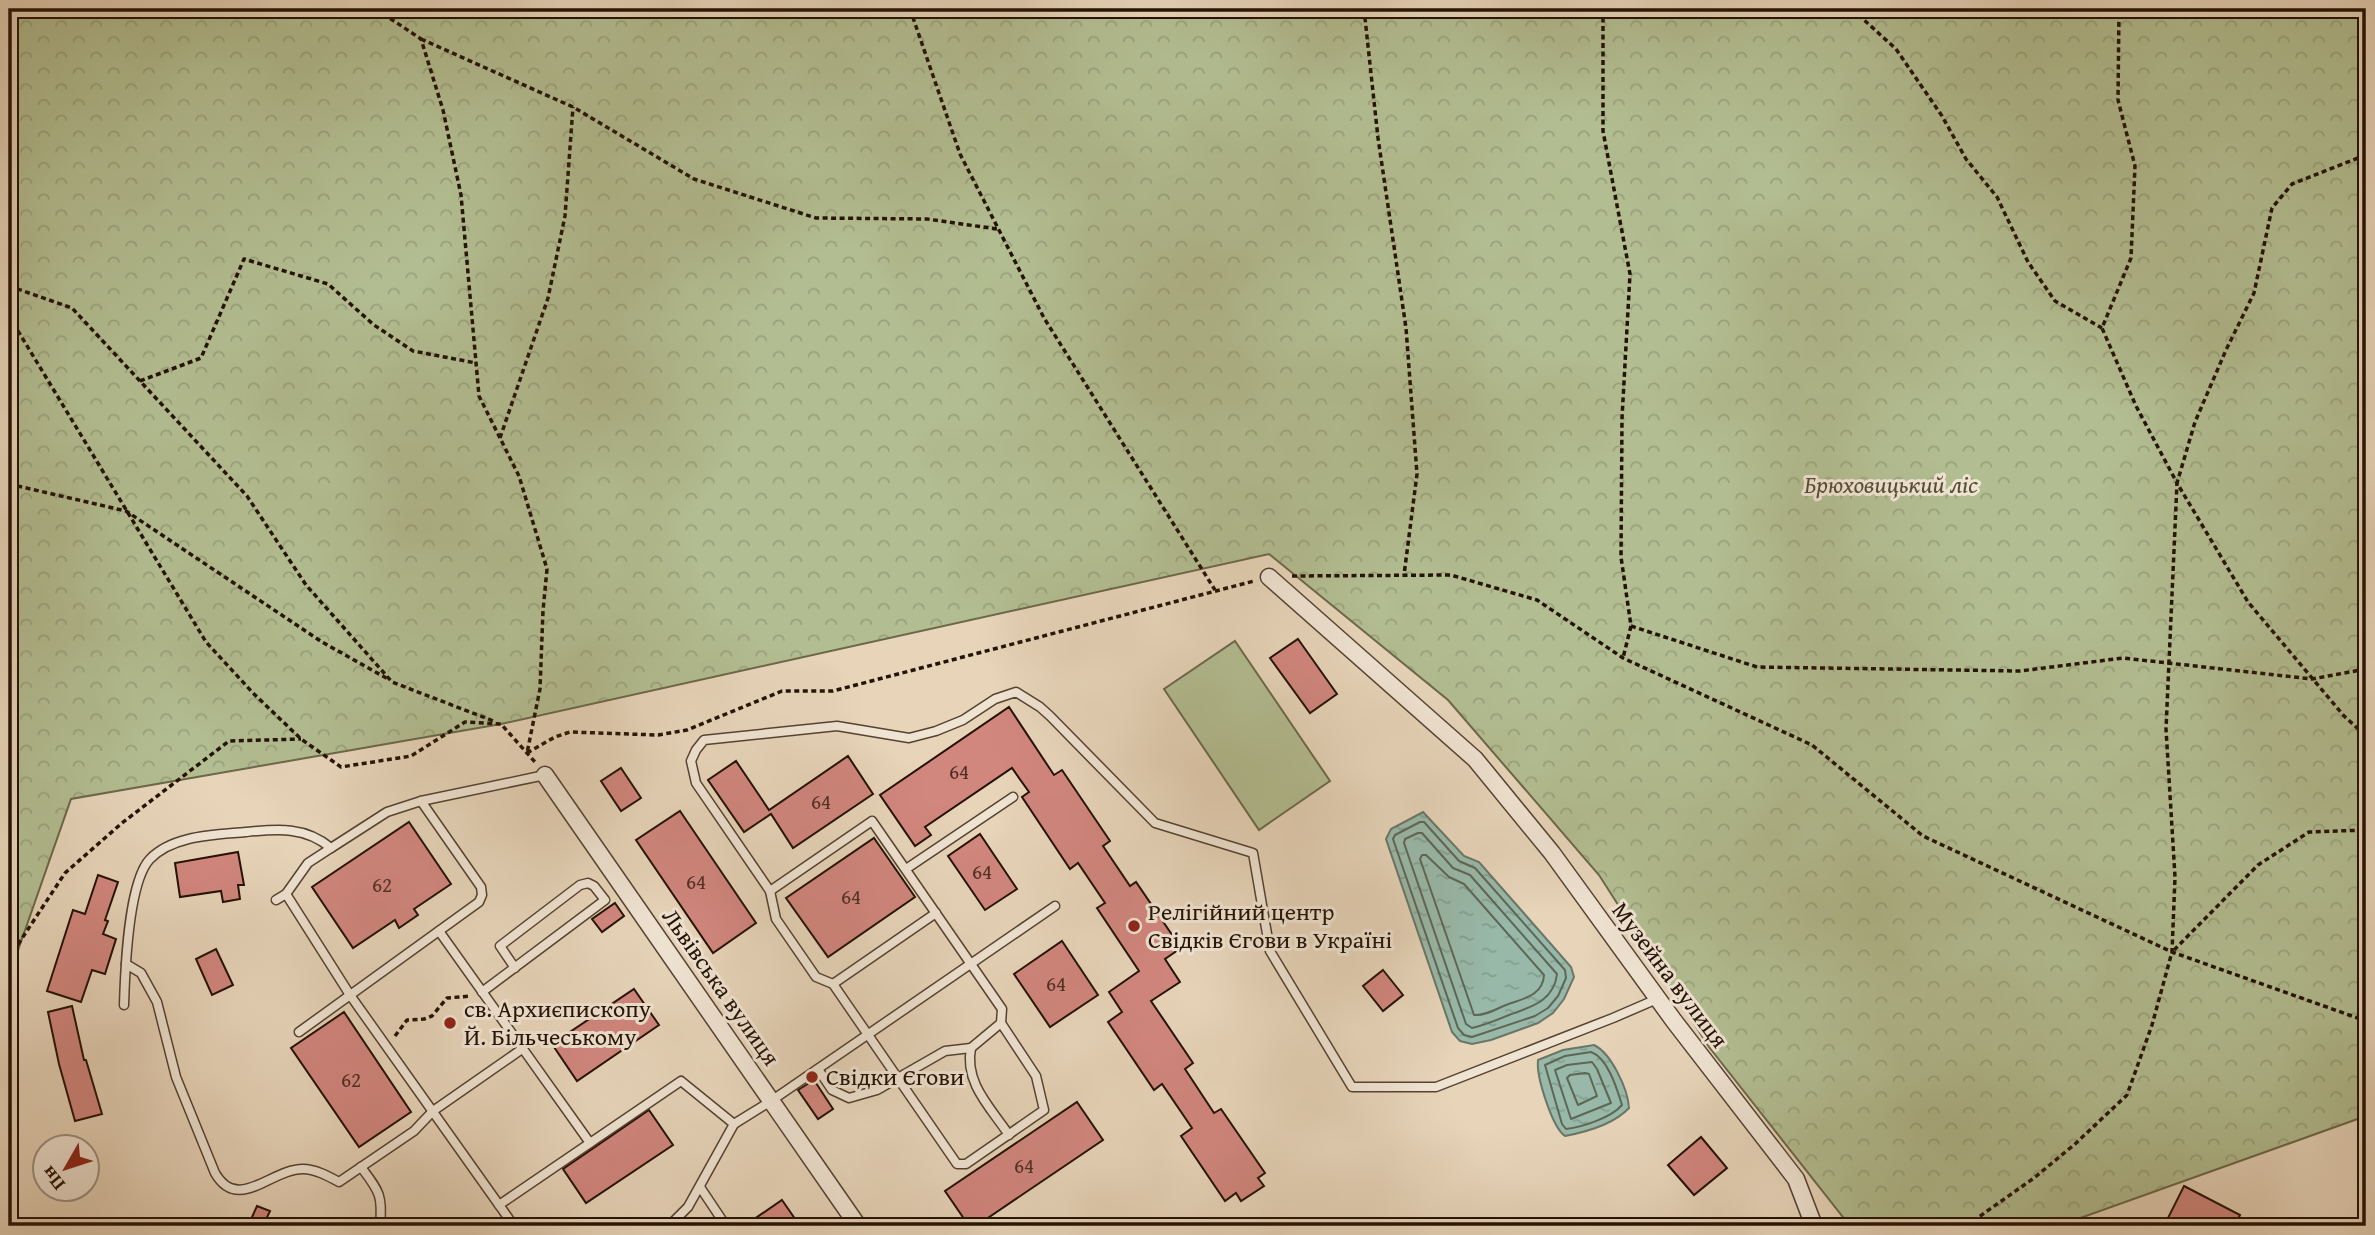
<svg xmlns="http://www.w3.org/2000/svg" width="2375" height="1235" font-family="'Gentium Book Plus',serif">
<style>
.grass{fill:#b2bd91;stroke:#6b684a;stroke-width:2}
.forest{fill:url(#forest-crowns);stroke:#6b684a;stroke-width:2}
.water{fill:url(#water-ripples);stroke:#6a7667;stroke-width:2}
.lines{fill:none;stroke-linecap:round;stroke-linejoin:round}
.shore{stroke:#5e6656;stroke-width:2}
.building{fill:#d1867e;stroke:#241204;stroke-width:2}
.lane-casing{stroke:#554231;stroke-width:11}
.street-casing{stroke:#554231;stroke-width:19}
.path{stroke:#241204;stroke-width:3.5;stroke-dasharray:5 3.5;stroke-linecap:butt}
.lane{stroke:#efe3d2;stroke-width:8}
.street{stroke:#efe3d2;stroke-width:16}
.poi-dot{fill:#8f2418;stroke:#efe3d2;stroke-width:2.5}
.labels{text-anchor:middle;stroke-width:6;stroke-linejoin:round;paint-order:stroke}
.number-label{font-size:21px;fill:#4f2f22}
.park-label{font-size:24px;font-style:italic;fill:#564e35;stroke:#efe3d2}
.poi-label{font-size:24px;fill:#241204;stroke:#efe3d2;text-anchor:start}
.street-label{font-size:24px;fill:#241204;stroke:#efe3d2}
</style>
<defs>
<pattern id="forest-crowns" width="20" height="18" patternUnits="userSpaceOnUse" patternTransform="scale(1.75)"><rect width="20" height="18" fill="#b2bd91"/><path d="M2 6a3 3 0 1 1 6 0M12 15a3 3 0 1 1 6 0" fill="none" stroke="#99a17b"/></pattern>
<pattern id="water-ripples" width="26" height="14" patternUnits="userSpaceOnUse" patternTransform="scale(1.75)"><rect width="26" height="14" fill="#98b9a9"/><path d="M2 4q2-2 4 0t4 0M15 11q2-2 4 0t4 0" fill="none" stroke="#839e90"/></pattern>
</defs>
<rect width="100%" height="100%" fill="#e7d4b9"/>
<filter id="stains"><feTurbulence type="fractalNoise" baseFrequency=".00286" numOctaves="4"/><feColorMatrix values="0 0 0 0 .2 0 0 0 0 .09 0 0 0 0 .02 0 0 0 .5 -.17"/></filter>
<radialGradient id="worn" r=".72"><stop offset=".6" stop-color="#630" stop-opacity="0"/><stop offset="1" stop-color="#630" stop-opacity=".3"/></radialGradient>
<path class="grass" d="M1235 641 1330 781 1259 830 1164 689Z"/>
<path class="forest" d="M9 9H2366V1116L2058 1226H1850L1709 1047 1599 875 1448 700 1269 554 501 724 71 799 9 976Z"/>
<g class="water">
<path d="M1423 812 1464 856 1479 862 1571 967 1574 977 1564 999 1553 1013 1538 1023 1491 1040 1472 1044 1460 1041 1452 1032 1386 839 1391 829Z"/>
<path d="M1594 1045C1611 1053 1628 1089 1629 1108 1614 1124 1586 1132 1565 1136 1552 1127 1536 1076 1538 1060L1563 1050Z"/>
</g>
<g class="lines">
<g class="shore">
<path d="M1420 822H1424L1459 861 1475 868 1565 970 1566 978 1558 996 1548 1008 1535 1016 1472 1037 1464 1035 1458 1028 1393 839 1395 835Z"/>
<path d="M1418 833H1422L1453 868 1470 875 1557 974C1554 1001 1531 1007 1509 1015 1497 1020 1485 1025 1472 1028L1466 1024 1404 843 1405 839Z"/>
<path d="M1422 855H1426L1449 877 1464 884 1544 975C1543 996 1522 999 1506 1005 1496 1009 1485 1016 1474 1015L1420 859Z"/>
<path d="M1591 1052C1608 1058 1617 1089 1622 1105 1611 1118 1582 1127 1566 1129L1562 1124 1545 1065 1565 1056Z"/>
<path d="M1592 1062 1597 1069 1611 1103 1571 1119 1555 1070 1567 1065Z"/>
<path d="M1585 1073 1589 1074 1597 1096 1578 1105 1567 1078 1570 1075Z"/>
</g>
</g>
<g class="building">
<path d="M1298 639 1337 694 1310 713 1270 658Z"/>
<path d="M1009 707 1054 775 1062 770 1110 841 1103 846 1130 886 1136 882 1181 948 1165 959 1180 982 1151 1001 1193 1063 1185 1069 1214 1113 1221 1109 1265 1173 1258 1178 1264 1186 1241 1201 1236 1193 1225 1201 1181 1136 1192 1128 1162 1084 1154 1090 1108 1022 1122 1012 1109 992 1139 971 1097 908 1105 903 1078 863 1070 869 1022 797 1029 792 1012 768 925 827 931 835 915 846 880 795Z"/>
<path d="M848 756 873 794 793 848 771 814 744 832 708 780 736 761 769 810Z"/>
<path d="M621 768 641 798 621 811 601 781Z"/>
<path d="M680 811 756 923 713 953 636 840Z"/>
<path d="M409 822 451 884 414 909 418 915 399 928 395 920 353 948 312 887Z"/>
<path d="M980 834 1017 889 985 910 948 856Z"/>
<path d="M874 838 915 897 828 957 786 898Z"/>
<path d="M238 852 244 885H238L240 899 223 902 221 891 180 897 175 863Z"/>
<path d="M98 875 118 882 105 920 108 921 103 934 116 939 105 974 92 970 81 1002 47 991 73 910 85 914Z"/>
<path d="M615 903 624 916 602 932 592 919Z"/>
<path d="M1062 941 1098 995 1050 1027 1014 974Z"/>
<path d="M216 949 233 985 212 995 196 959Z"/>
<path d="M1383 970 1403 995 1383 1011 1363 986Z"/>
<path d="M634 989 659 1025 577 1081 552 1044Z"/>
<path d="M72 1006 84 1060H86L102 1114 75 1121 59 1064 48 1012Z"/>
<path d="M344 1012 411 1112 359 1147 291 1048Z"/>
<path d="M814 1080 833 1109 818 1119 798 1090Z"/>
<path d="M1077 1102 1103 1140 976 1226H969L945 1191Z"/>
<path d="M649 1110 673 1145 586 1203 563 1169Z"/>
<path d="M1701 1137 1727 1168 1694 1195 1668 1165Z"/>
<path d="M2184 1186 2240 1215 2235 1226H2164Z"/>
<path d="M782 1200 800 1226H744Z"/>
<path d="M257 1206 270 1211 263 1226H248Z"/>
</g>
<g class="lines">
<g class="lane-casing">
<g id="lane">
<path d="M906 869 1013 797"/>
<path d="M770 891 872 821 1002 1009 1001 1023 971 1048 945 1051 877 1090 849 1098 832 1090 818 1069"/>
<path d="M286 894 350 995 514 1226"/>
<path d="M276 900 286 894 308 863 331 848"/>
<path d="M439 931 590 1143"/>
<path d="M126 964 141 973 157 1002 176 1077 215 1173C238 1213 271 1169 303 1169 315 1169 328 1176 339 1182L414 1131 433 1111 522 1049"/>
<path d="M833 984 936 913"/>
<path d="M482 992 605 900 594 886 588 883 580 885 500 946 515 968"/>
<path d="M124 1005C125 972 128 882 150 859 173 835 215 835 246 832 277 829 305 826 331 848L387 812 421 801 545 775"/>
<path d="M1001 1023 1036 1076 1044 1110 966 1164H957L833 984 816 977 776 919 770 891 696 783 691 761 696 750 704 740 837 726 909 738 936 731 963 720 995 699 1016 692 1040 707 1050 716 1155 823 1253 853 1270 951 1352 1087H1436L1613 1018 1657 999"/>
<path d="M299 1032 479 902 482 895 481 887 421 801"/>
<path d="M971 1048C964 1083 991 1108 1009 1135"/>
<path d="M361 1167C379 1191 383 1195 380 1226"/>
<path d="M700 1187 726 1226"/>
<path d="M499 1205 681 1081 734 1124"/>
<path d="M669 1226 688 1207 734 1124 771 1101 1055 906"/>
</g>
</g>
<g class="street-casing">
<g id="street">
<path d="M1269 577 1475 759 1552 853 1674 1021 1796 1179 1814 1226"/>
<path d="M545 775 858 1226"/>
</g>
</g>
<g class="path">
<path d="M376 9 421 39 443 110 461 195 479 396 519 476 547 569 543 611 540 689 527 753"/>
<path d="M910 9 960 154 1044 318 1215 590"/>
<path d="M1364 9 1378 138 1406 328 1417 474 1404 575"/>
<path d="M1603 9V131L1630 274 1622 418 1621 557 1631 626 1623 658"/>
<path d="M1852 9 1896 49 1942 116 1966 159 1997 197 2028 262 2055 301 2102 328"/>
<path d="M421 39 573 107 694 179 816 218 927 219 997 229"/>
<path d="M2358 158 2292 184 2272 208 2254 293 2226 350 2195 422 2177 483 2248 602 2344 716 2366 736"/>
<path d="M9 286 72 308 247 496 306 585 392 682 496 722"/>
<path d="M9 316 206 642 253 693 301 739 341 767 411 756 465 722 501 724 535 762"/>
<path d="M140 381 201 358 244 259 328 284 374 325 413 351 476 363"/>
<path d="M500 438 548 298 565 216 573 107"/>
<path d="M9 484 126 511 322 642 388 679"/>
<path d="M1292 576 1451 575 1537 600 1623 658 1812 745 1923 836 2172 952 2366 1021"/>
<path d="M1631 626 1757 667 2020 671 2123 658 2312 679 2366 669"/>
<path d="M527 753 555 737 570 732 658 735 687 730 782 691H833L1254 581"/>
<path d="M2174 950 2258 865 2309 832 2366 830"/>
<path d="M9 968 13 952 65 873 122 823 229 741 301 739"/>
<path d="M395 1036 407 1020 424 1019 432 1016 447 998 471 996"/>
<path d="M1966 1226 2034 1178 2075 1144 2127 1095 2152 1025 2172 952 2175 877 2166 729 2177 483 2136 406 2102 328 2131 258 2135 166 2118 100 2119 9"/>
</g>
<use href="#lane" class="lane"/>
<use href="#street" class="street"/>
</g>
<g class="poi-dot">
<circle cx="1134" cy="926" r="7"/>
<circle cx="450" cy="1023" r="7"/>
<circle cx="812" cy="1077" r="7"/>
</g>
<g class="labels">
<g class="number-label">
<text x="959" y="779">64</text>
<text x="821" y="809">64</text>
<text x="982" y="879">64</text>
<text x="696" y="889">64</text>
<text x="382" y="892">62</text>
<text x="851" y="904">64</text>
<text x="1056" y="991">64</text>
<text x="351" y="1087">62</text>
<text x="1024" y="1173">64</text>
</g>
<g class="park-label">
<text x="1891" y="493">Брюховицький ліс</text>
</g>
<g class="poi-label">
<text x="1148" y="920">Релігійний центр<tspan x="1148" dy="28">Свідків Єгови в Україні</tspan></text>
<text x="464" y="1017">св. Архиєпископу<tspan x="464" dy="28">Й. Більчеському</tspan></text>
<text x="826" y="1085">Свідки Єгови</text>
</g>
<g class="street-label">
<text transform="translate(1670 975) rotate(53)" y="8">Музейна вулиця</text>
<text transform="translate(721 987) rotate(55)" y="8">Львівська вулиця</text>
</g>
</g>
<rect width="2375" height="1235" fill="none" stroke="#e7d4b9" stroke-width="35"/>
<rect x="10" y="10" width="2354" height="1214" fill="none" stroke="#241204" stroke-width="3.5"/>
<rect x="18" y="18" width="2340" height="1200" fill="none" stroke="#241204" stroke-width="2"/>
<g transform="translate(66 1168) rotate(231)"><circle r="33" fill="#efe3d2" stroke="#9e8f80" stroke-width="2"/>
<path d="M0-5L12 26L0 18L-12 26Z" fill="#8f2418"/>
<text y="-10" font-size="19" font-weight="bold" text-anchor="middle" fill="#241204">Пн</text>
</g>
<rect width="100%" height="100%" filter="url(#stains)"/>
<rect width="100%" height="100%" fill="url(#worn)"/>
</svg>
